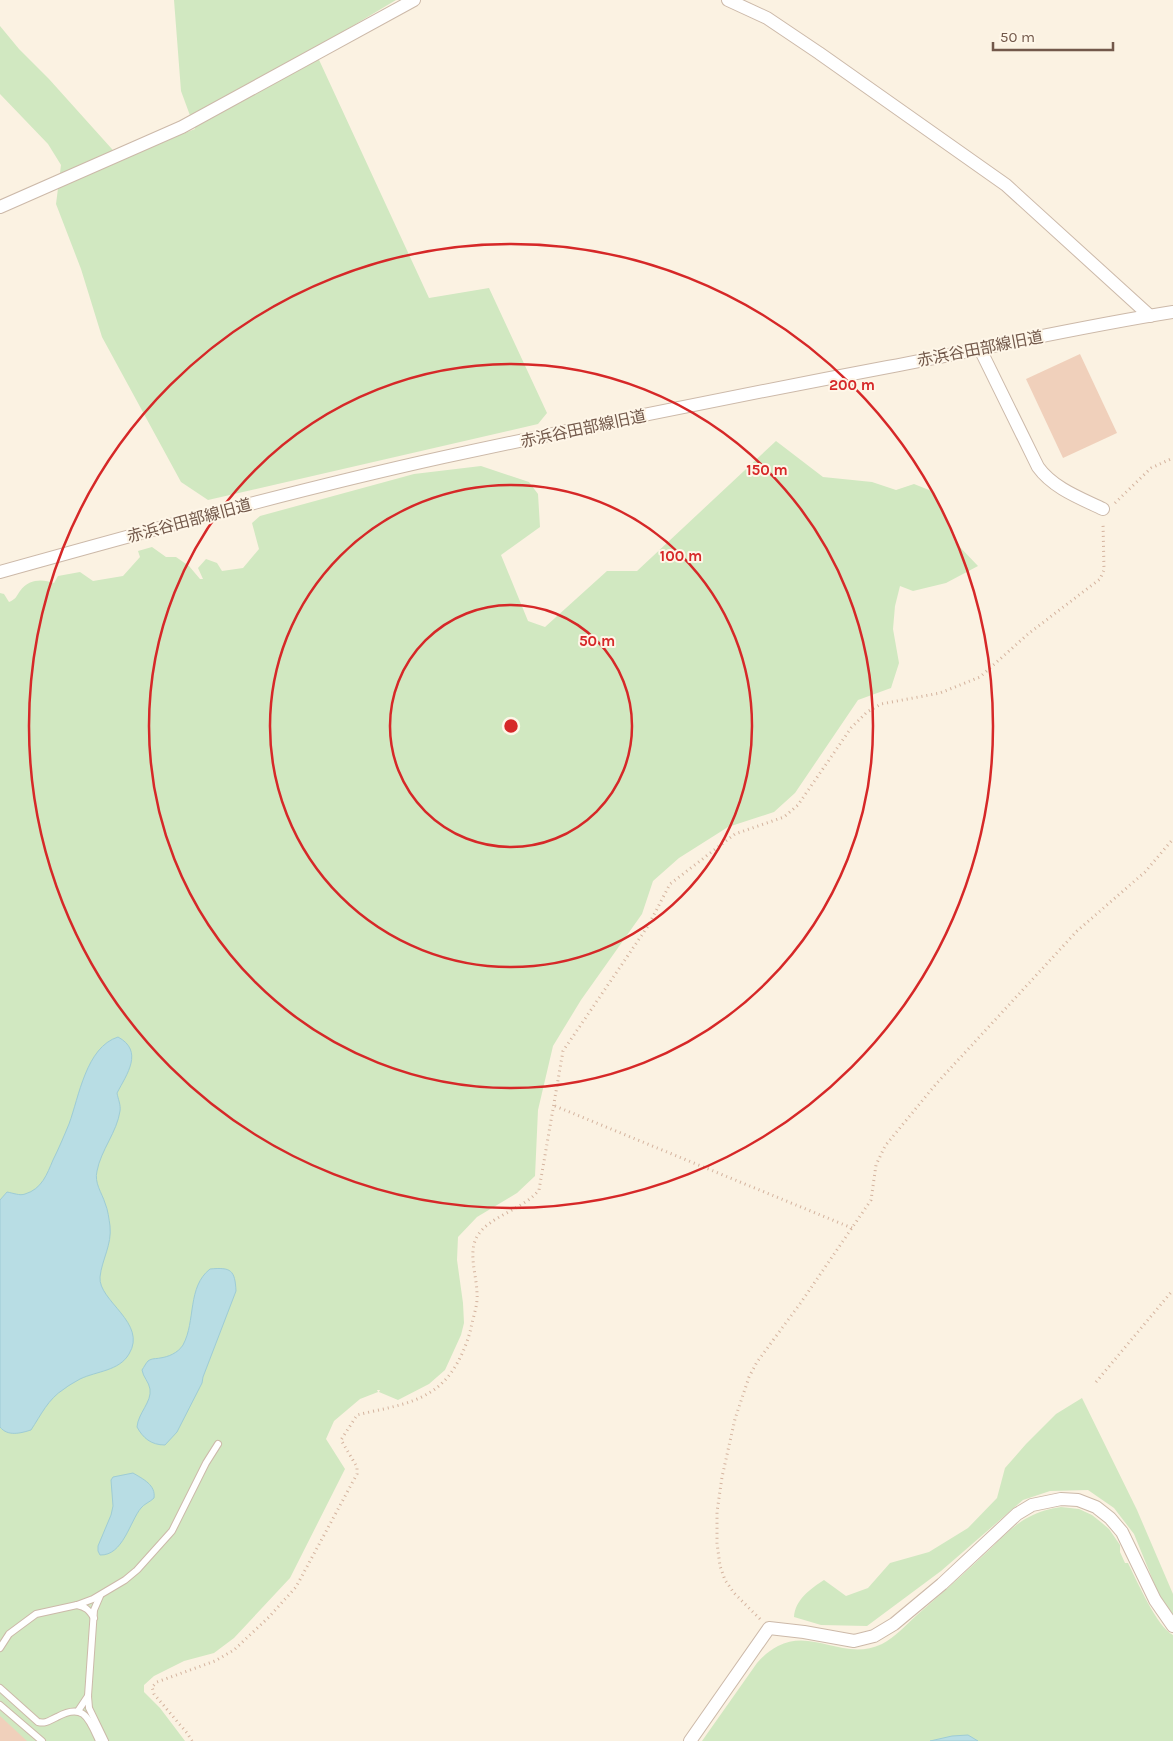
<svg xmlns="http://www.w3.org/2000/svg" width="1173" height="1741" font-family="Karla,'Noto Sans JP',sans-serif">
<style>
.green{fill:#d1e8c1}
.water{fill:#b8dde4;stroke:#9eccd5}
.building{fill:#f0d0bb}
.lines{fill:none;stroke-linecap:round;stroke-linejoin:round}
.lane-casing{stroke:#ccb9a9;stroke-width:8}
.street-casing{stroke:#ccb9a9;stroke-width:14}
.path{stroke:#d4b39e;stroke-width:3;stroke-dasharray:1 4;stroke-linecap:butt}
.lane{stroke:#fff;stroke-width:6}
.street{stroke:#fff;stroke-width:12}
.ring{fill:none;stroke:#d62828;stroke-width:2.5}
.labels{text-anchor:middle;stroke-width:4;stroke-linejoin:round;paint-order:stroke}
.street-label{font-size:16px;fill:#72584a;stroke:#fef6e8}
.centre{fill:#d62828;stroke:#fef6e8;stroke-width:2.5}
.ring-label{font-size:15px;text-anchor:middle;font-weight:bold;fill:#d62828;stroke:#fef6e8;stroke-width:4;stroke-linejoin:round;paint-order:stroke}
</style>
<rect width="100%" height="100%" fill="#fbf2e2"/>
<g class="green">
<path d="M174 0H396L314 49 429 298 489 288 547 413 538 424 208 500 181 482 102 337 81 269 56 204 61 165 48 144 0 94V26L19 49 49 79 120 158 195 129 181 91Z"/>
<path d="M776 441 823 477 872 482 896 490 914 484 934 492 955 542 978 566 946 583 913 591 900 586 895 606 893 629 899 663 891 688 858 700 795 793 774 812 728 827 679 858 653 881 642 914 581 1000 553 1046 538 1110 535 1176 517 1193 477 1217 458 1237 457 1260 463 1303 464 1323 461 1335 445 1370 429 1384 398 1400 379 1392 380 1390H377L378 1392 360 1399 334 1421 326 1439 345 1469 290 1578 234 1638 214 1653 184 1661 154 1676 144 1685V1692L160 1708 185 1741H0V593L4 594 9 602C16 599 16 597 20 591 29 579 42 579 54 583L58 576 80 572 93 581 123 576 140 557 138 551 152 547 166 557H176L189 566 200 579H203L198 568 206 559 217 563 222 571 243 568 259 549 252 523 260 516 414 474 481 466 529 482 538 494 540 527 501 555 528 621 545 627 607 571H637Z"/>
<path d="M1082 1398 1137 1510 1173 1594V1615L1161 1600 1134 1534 1114 1508 1088 1490 1050 1491 1023 1500 941 1571 867 1626 821 1625 794 1617C795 1600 810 1589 824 1580L846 1596 868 1588 890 1563 929 1552 968 1528 997 1498 1005 1468 1026 1444 1056 1414Z"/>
<path d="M1061 1507 1079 1509 1092 1515 1102 1523 1109 1529 1120 1545V1552L1125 1563H1128C1137 1581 1157 1627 1173 1635V1741H702L757 1663C763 1656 770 1650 778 1646 813 1628 844 1662 882 1644 895 1637 906 1625 917 1615 941 1594 965 1573 988 1551 1001 1539 1013 1525 1029 1517 1040 1511 1049 1509 1061 1507Z"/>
</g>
<g class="water">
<path d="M118 1037C144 1051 127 1074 117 1093 118 1099 121 1105 120 1111 117 1132 101 1150 97 1171 94 1183 102 1193 105 1203 108 1210 109 1219 110 1226 112 1245 102 1259 100 1277 98 1301 148 1323 129 1354 119 1371 97 1371 80 1379 75 1382 69 1385 64 1389 48 1399 41 1415 31 1430 21 1433 8 1437 0 1427V1200L7 1192C13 1193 20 1196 25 1194 42 1189 47 1174 53 1160 59 1148 64 1136 69 1124 79 1097 86 1047 118 1037Z"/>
<path d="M210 1269C231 1267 235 1270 236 1291L203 1377 202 1383 177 1432 165 1445C151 1445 143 1438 137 1427 138 1413 152 1402 150 1389 149 1382 143 1377 142 1370 144 1367 146 1363 148 1361 152 1358 156 1359 160 1358 168 1357 178 1353 183 1345 196 1321 187 1287 210 1269Z"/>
<path d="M133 1473C143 1479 156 1485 154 1498 150 1502 144 1504 141 1508 130 1521 123 1556 100 1555L98 1551V1546L111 1515 113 1506 111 1480 113 1477Z"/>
<path d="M968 1735 978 1741H930L952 1736Z"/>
</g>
<g class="building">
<path d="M1080 354 1117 433 1063 458 1026 379Z"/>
<path d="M0 1716 27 1741H0Z"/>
</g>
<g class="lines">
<g class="lane-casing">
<g id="lane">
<path d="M100 1596 94 1610 88 1696 89 1708 105 1741"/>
<path d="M77 1605C86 1607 89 1610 94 1618"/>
<path d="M0 1648 9 1634 36 1614 77 1605 93 1599 125 1580 137 1570 172 1531 206 1463 218 1444"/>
<path d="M0 1688 38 1722C46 1724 50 1720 57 1717 84 1702 89 1719 99 1741"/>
<path d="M0 1705 42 1741"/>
<path d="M78 1711 88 1696"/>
</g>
</g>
<g class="street-casing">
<g id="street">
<path d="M728 0 767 18 819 53 1006 185 1150 316"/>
<path d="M0 207 182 127 414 0"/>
<path d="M980 349 1038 467C1053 488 1080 498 1103 509"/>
<path d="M0 572C147 531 295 490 444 457 592 425 740 395 888 367 983 349 1078 327 1173 312"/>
<path d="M690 1741 769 1628 804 1632 854 1641 874 1636 894 1624 942 1584 1017 1514 1032 1505 1061 1499 1078 1500 1096 1507 1110 1518 1122 1532 1155 1600 1173 1626"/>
</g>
</g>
<g class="path">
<path d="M1115 503 1151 468 1173 458"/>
<path d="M555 1106 852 1228"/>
<path d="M1096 1382 1173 1290"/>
<path d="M760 1619 734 1593 725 1580 720 1566 717 1543V1512L722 1477 735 1419 749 1377 757 1362 802 1301 871 1200 876 1165 885 1146 936 1084 1077 931 1145 872 1173 839"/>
<path d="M192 1741 187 1733 154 1694 152 1687 157 1682 215 1661 234 1650 269 1617 296 1587 357 1474V1467L341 1440 357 1415C380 1409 408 1406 429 1393 452 1380 465 1352 471 1328 473 1317 478 1305 477 1294 477 1275 467 1252 478 1235 490 1216 524 1209 539 1190L563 1051 648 926 670 884 735 834 784 817 798 805 851 728 867 712 881 704 940 693 980 677 1028 634 1100 579 1104 570 1103 522"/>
</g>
<use href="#lane" class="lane"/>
<use href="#street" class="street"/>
</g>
<g class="ring">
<circle cx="511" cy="726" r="121"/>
<circle cx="511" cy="726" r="241"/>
<circle cx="511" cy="726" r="362"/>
<circle cx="511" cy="726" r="482"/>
</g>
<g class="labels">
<g class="street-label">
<text transform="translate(980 348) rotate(-11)" y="6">赤浜谷田部線旧道</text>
<text transform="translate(583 428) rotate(-12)" y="6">赤浜谷田部線旧道</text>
<text transform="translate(189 520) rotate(-15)" y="6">赤浜谷田部線旧道</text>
</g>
</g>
<circle cx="511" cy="726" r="8" class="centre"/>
<g class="ring-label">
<text x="852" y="390">200 m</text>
<text x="767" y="475">150 m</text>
<text x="681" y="561">100 m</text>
<text x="597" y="646">50 m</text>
</g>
<path d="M993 42v8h120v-8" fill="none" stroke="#72584a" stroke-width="2.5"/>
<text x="1000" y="42" font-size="15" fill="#72584a" stroke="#fef6e8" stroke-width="4" paint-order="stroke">50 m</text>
</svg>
